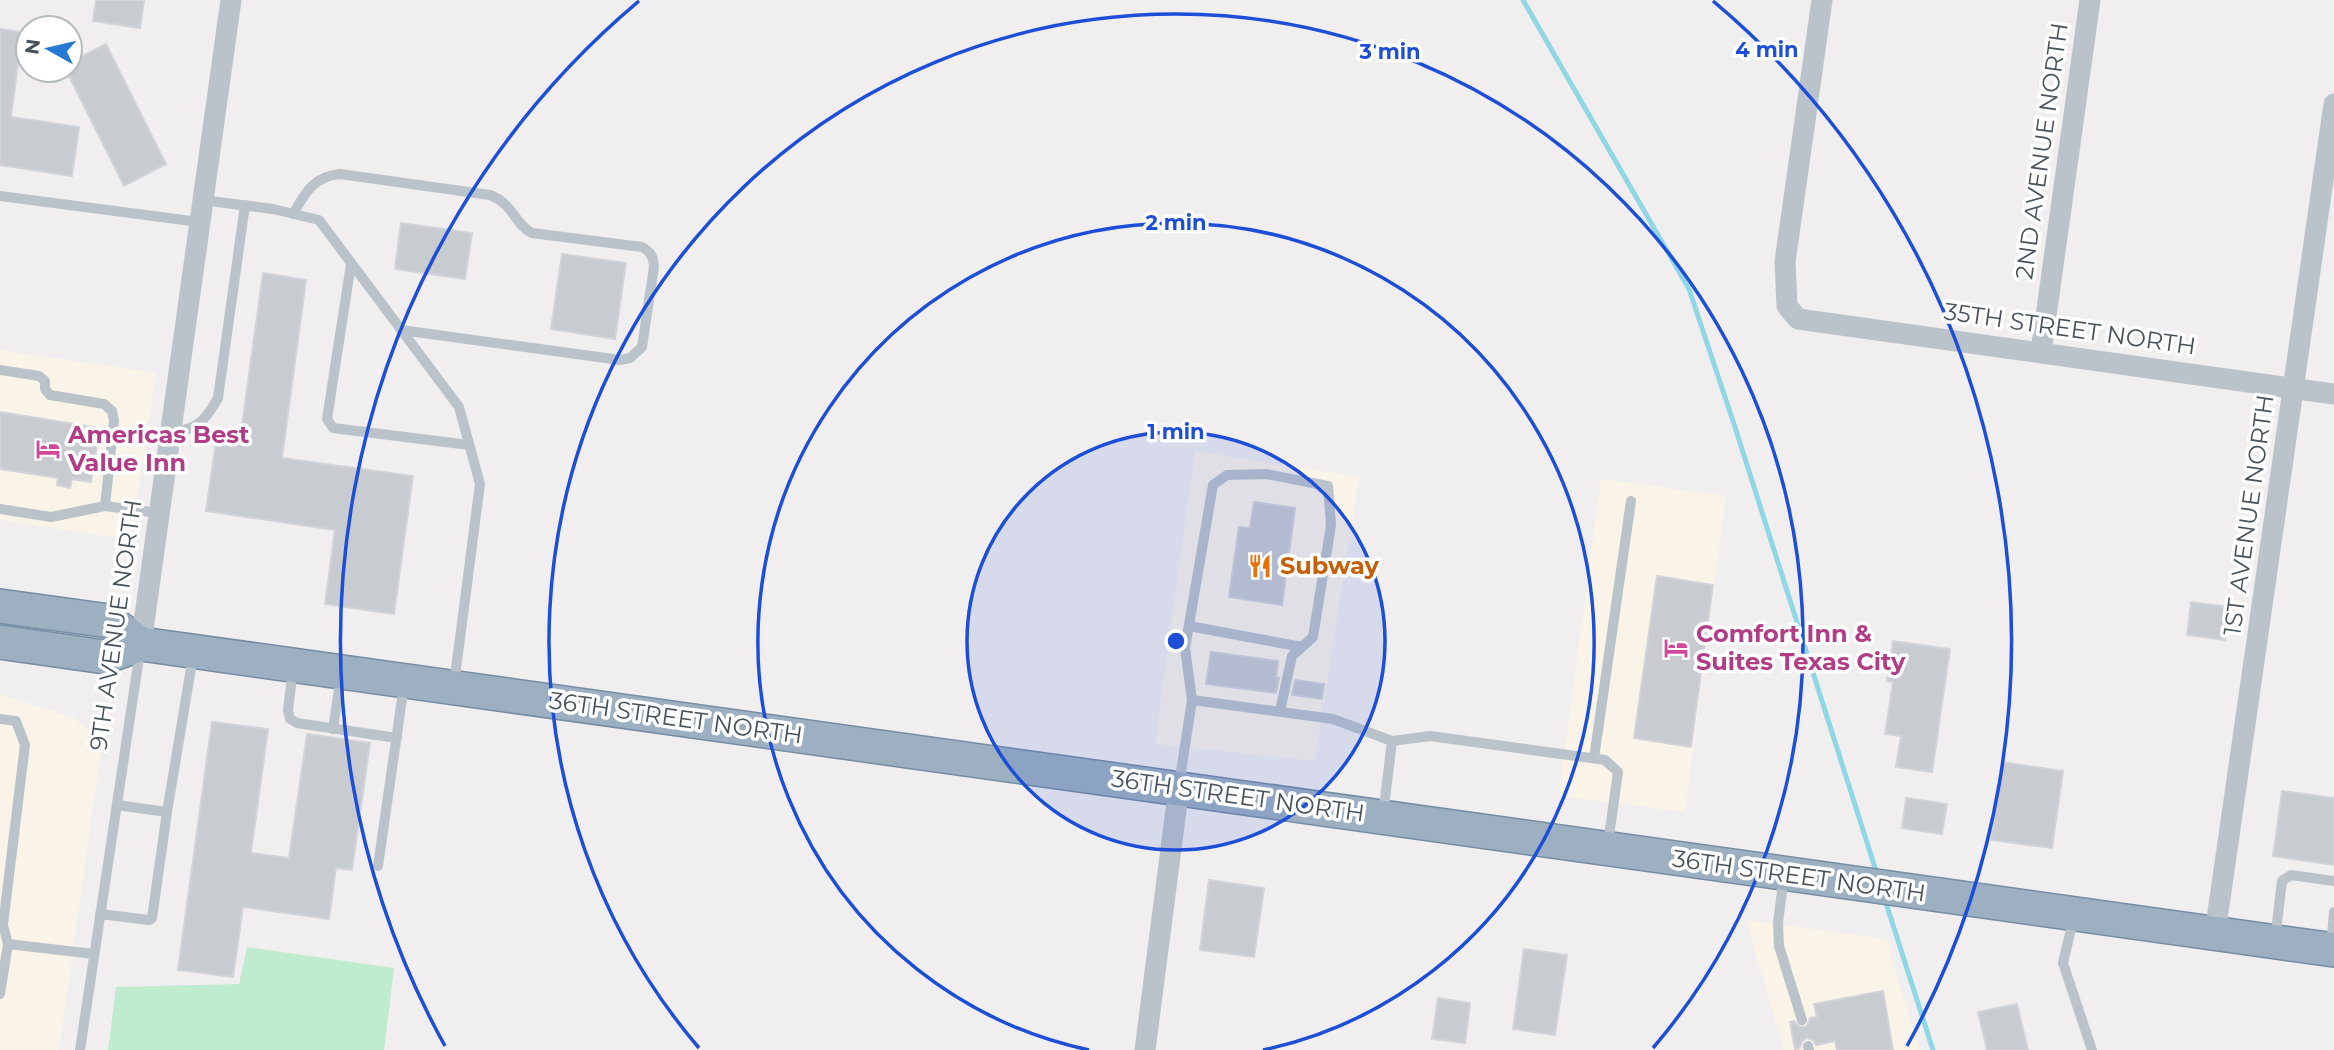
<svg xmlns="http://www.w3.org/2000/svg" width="2334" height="1050" font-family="Montserrat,sans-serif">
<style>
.commercial{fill:#faf4e8}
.green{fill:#bfebce}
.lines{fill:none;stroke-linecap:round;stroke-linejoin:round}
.stream{stroke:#8fd7e5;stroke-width:5}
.building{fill:#c8cbd0;stroke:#d2d4d9;stroke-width:2}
.trunk-casing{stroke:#748da5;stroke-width:36}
.service{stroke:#bac3ca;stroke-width:10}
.minor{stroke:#bac3ca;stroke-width:21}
.trunk{stroke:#9cb0c2;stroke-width:33}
.ring{fill:none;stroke:#1d4ed8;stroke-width:3.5}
.labels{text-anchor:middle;stroke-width:7;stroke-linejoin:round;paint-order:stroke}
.street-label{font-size:24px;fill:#47525a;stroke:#fff}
.hotel-label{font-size:24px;font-weight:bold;fill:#b23c85;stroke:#fff;text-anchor:start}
.food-label{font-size:24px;font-weight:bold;fill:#c56008;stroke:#fff;text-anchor:start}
.centre{fill:#1d4ed8;stroke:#fff;stroke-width:3.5}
.ring-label{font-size:21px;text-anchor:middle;font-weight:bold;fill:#1d4ed8;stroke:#fff;stroke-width:7;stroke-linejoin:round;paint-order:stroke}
</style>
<rect width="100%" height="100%" fill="#f0eeee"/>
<g class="commercial">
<path d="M0 350 156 373 131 540 0 520Z"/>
<path d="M1195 451 1359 477 1315 761 1155 744Z"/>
<path d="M1601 479 1726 496 1685 812 1559 796Z"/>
<path d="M0 694 74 718 102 742 59 1050H0Z"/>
<path d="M1746 920 1886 939 1919 1050H1784Z"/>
</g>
<path class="green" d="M247 947 394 968 384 1050H108L116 987 239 984Z"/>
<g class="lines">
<g class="stream">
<path d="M1523 0 1689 289 1734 424 1877 874"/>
<path d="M1885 900 1933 1050"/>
</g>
</g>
<g class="building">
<path d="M96 0H144L140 28 93 21Z"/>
<path d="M0 29 22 32 11 117 79 127 72 176 0 165Z"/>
<path d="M106 44 166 164 124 186 70 78V62Z"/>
<path d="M401 223 472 233 465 279 395 269Z"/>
<path d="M562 254 626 263 615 339 551 329Z"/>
<path d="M263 273 306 280 282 458 413 476 394 614 325 604 335 530 206 511 218 428 241 432Z"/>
<path d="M0 412 100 428 91 482 72 479 70 488 57 485 58 478 0 469Z"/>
<path d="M1254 502 1295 508 1282 605 1229 597 1239 527 1250 528Z"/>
<path d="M1657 576 1713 585 1691 747 1634 738Z"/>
<path d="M2191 602 2230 607 2225 640 2187 635Z"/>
<path d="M1893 641 1950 649 1932 772 1896 767 1901 736 1885 734 1893 682 1887 681Z"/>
<path d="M1211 652 1278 661 1276 677 1279 678 1276 693 1206 684Z"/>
<path d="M1295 680 1324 684 1322 699 1292 695Z"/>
<path d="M212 722 268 729 251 853 289 858 307 734 370 743 352 870 336 868 329 919 243 907 233 977 178 970Z"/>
<path d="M2002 762 2063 771 2052 848 1991 840Z"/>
<path d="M2282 791 2334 798V865L2273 856Z"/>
<path d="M1906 798 1947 804 1942 834 1902 828Z"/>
<path d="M1209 880 1264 888 1254 957 1200 950Z"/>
<path d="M1524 949 1567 955 1555 1035 1513 1029Z"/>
<path d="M1883 991 1893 1050H1837L1835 1041 1816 1045 1813 1040 1807 1038 1802 1041 1800 1048 1795 1049 1790 1022 1794 1021 1800 1027 1807 1026 1810 1018 1817 1017 1814 1004Z"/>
<path d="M1438 998 1470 1003 1465 1043 1432 1039Z"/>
<path d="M2017 1004 2028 1050H1987L1978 1012Z"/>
</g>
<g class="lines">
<g class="trunk-casing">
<g id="trunk">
<path d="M0 606 109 621 141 644 2334 950"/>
<path d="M0 642 105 657 141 644"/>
</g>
</g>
<g class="service">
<path d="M0 196 199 222"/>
<path d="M202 200 273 209 319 220 459 407 480 484 454 684"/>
<path d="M293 214C305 193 314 176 340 174L490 195C514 204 514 224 532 233L642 247C651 252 653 256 654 267L642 347 630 358 620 360 401 330"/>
<path d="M351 264 327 419 333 428 469 445"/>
<path d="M0 370 39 376 45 381V389L50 395 104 404 112 411 114 421 105 506"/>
<path d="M170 433C197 429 204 423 218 398L245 205"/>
<path d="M0 509 51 517 105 506 159 513"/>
<path d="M1189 626 1302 647"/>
<path d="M293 670 288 710 290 719 297 723 397 738"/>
<path d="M1192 700 1185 648 1213 485 1227 475 1266 474 1328 486 1331 525 1313 637 1292 656 1280 711"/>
<path d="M0 719 16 721 25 745 3 925 8 944 0 994"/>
<path d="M333 729 341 676"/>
<path d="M1594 758 1631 501"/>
<path d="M1179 785 1192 700 1333 719 1392 741 1430 736 1605 760 1618 772 1608 844"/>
<path d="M167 812 193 656"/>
<path d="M1383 815 1392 741"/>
<path d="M378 866 404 685"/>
<path d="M1784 876 1778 923 1779 946 1802 1020"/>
<path d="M100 914 149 920 152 918 167 812 117 805"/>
<path d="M2074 916 2063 963 2092 1050"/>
<path d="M2275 939 2282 881 2291 875 2334 881"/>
<path d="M8 944 94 954"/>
<path d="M2331 948 2334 912"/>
<path d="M1808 1046 1809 1050"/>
<path d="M80 1050 140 651"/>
</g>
<g class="minor">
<path d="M1822 0 1785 262 1787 306 1798 319 2334 394"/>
<path d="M2041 352 2090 0"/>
<path d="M141 644 231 0"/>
<path d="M2215 933 2334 104"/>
<path d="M1145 1050 1179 787"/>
</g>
<use href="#trunk" class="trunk"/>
</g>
<circle cx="1176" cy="641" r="209" fill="#1d4ed8" fill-opacity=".12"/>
<g class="ring">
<circle cx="1176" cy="641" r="209"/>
<path d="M1089 1050A418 418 0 1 1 1263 1050"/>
<path d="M699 1048A627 627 0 1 1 1653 1048"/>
<path d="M445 1046A836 836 0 0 1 639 1M1713 1A836 836 0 0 1 1907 1046"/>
</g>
<defs>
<g id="hotel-bare" transform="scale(1.89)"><path d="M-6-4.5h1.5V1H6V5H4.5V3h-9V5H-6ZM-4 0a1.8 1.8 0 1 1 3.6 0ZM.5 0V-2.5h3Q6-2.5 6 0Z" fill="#d1479c" stroke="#fff" stroke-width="2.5" paint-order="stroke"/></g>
<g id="restaurant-bare" transform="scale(1.89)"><path d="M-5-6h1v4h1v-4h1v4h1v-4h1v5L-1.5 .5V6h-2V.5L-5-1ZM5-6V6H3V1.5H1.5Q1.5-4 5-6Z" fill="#e8710a" stroke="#fff" stroke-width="2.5" paint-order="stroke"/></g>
</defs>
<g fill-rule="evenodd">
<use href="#hotel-bare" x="48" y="449"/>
<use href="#restaurant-bare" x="1260" y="566"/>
<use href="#hotel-bare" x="1676" y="648"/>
</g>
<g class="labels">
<g class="street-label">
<text transform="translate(2042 151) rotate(-82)" y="8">2ND AVENUE NORTH</text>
<text transform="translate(2070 329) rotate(8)" y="8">35TH STREET NORTH</text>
<text transform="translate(2249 515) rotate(-82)" y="8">1ST AVENUE NORTH</text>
<text transform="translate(116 625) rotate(-82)" y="8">9TH AVENUE NORTH</text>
<text transform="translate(676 718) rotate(8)" y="8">36TH STREET NORTH</text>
<text transform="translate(1238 796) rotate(8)" y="8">36TH STREET NORTH</text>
<text transform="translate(1799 876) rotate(8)" y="8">36TH STREET NORTH</text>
</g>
<g class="hotel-label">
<text x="68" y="443">Americas Best<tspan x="68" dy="28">Value Inn</tspan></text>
<text x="1696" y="642">Comfort Inn &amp;<tspan x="1696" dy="28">Suites Texas City</tspan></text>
</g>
<g class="food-label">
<text x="1280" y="574">Subway</text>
</g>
</g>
<circle cx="1176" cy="641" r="10" class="centre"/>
<g class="ring-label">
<text x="1767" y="57">4 min</text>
<text x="1390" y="59">3 min</text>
<text x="1176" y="230">2 min</text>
<text x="1176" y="439">1 min</text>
</g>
<g transform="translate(49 49) rotate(278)"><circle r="33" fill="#ffffff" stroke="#b5babd" stroke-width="2"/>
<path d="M0-5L12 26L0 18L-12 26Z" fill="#2679d2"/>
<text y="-10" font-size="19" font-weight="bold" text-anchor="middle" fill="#47525a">N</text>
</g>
</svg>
